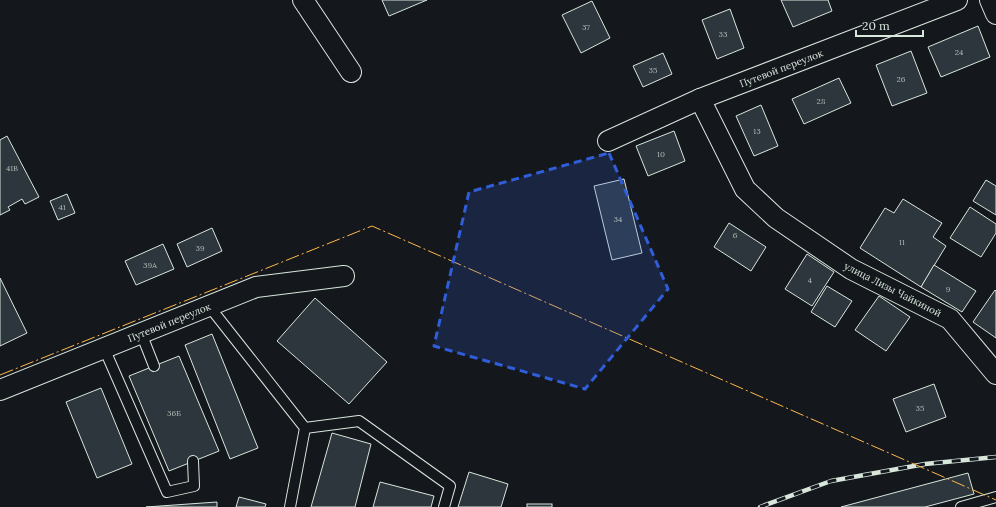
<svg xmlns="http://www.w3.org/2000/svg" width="996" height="507" font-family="Lora,serif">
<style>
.building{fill:#2c363c;stroke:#d8e6dc}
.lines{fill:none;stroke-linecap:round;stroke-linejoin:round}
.lane-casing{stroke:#d8e6dc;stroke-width:12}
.street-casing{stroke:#d8e6dc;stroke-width:22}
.lane{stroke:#14181c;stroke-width:10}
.street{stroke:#14181c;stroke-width:20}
.rail-casing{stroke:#d8e6dc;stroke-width:4.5}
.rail{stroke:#14181c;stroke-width:3;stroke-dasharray:9;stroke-linecap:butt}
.power{stroke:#ffb74d;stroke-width:1;stroke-dasharray:14 3 2 3;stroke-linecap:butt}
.marked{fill:#305dd8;fill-opacity:0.2;stroke:#305dd8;stroke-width:3;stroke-dasharray:8 5;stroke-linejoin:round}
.labels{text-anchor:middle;stroke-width:3;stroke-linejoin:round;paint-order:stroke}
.number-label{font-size:8px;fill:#adbab4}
.street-label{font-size:10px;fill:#d8e6dc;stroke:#14181c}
</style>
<rect width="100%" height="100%" fill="#14181c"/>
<g class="building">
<path d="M382 0H427L389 16Z"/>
<path d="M781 0H828L832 11 793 27Z"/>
<path d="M592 1 610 38 581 53 562 15Z"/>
<path d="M730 9 744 48 717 59 702 20Z"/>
<path d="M978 26 990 57 941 77 928 47Z"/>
<path d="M911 51 927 93 892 106 876 65Z"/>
<path d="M663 53 672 74 643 87 633 66Z"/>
<path d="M839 78 851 103 804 124 792 99Z"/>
<path d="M761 105 778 146 754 156 736 116Z"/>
<path d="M674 131 685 161 648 176 636 146Z"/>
<path d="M7 136 39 197 25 204 22 199 8 207 10 210 0 215V140Z"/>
<path d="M624 179 642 253 612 260 594 186Z"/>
<path d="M986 180 996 186V215L973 201Z"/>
<path d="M67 194 75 213 58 220 50 201Z"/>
<path d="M903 199 942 223 933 237 946 246 921 287 860 248 885 208 894 213Z"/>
<path d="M970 207 996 224V233L981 257 950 238Z"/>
<path d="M729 223 766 247 751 271 714 247Z"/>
<path d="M212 228 222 251 187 267 177 244Z"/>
<path d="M163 244 174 269 136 285 125 261Z"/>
<path d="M807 254 834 272 812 306 785 289Z"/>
<path d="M934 265 976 291 962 312 921 287Z"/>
<path d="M0 278 27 333 0 346Z"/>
<path d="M827 286 852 301 835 327 811 312Z"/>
<path d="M995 290 996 291V338L973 322Z"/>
<path d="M879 296 910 317 886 351 855 330Z"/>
<path d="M315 298 387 362 349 404 277 341Z"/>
<path d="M212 334 258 448 230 459 185 345Z"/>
<path d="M179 356 219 451 169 471 129 376Z"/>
<path d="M934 384 946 417 906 432 893 399Z"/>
<path d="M101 388 132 464 97 478 66 402Z"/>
<path d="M332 433 371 444 355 507H311Z"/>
<path d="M469 472 508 484 501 507H458Z"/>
<path d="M968 473 974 494 925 507H841Z"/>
<path d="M380 482 434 496 431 507H373Z"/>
<path d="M239 497 266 504 265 507H236Z"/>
<path d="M217 502V507H146Z"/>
<rect x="527" y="504" width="25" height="3"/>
</g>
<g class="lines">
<g class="lane-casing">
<g id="lane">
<path d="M209 306 305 428 290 507"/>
<path d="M141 333 154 366"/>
<path d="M104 348 167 492 194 486 193 461"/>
<path d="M305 428 359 421 450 486 444 507"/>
<path d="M961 507 996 497"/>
</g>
</g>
<g class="street-casing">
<g id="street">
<path d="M303 0 351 72"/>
<path d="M990 0 996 14"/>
<path d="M700 99 745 189 776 218 851 269 950 319 996 374"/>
<path d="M608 141 700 99 957 0"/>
<path d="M0 390 256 287 344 276"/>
</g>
</g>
<use href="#lane" class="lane"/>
<use href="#street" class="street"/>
<g class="rail-casing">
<path id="rail" d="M760 507 831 481 925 464 996 457"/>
</g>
<use href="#rail" class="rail"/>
<path class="power" d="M0 375 372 226 996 500"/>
</g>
<path class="marked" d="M609 153 668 289 585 389 434 346 469 192Z"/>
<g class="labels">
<g class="number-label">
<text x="586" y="30">37</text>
<text x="723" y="37">33</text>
<text x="959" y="55">24</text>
<text x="653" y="73">35</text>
<text x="901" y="82">26</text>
<text x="821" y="104">28</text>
<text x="757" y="134">13</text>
<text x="661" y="157">10</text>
<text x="12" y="171">41В</text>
<text x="62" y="210">41</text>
<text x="618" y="222">34</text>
<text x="735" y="238">6</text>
<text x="902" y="245">11</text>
<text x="200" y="251">39</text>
<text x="150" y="268">39А</text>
<text x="810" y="283">4</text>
<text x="948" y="292">9</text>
<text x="920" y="411">35</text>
<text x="174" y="416">36Б</text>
</g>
<g class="street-label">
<text transform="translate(781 68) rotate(-21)" y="4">Путевой переулок</text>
<text transform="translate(893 289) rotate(27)" y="4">улица Лизы Чайкиной</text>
<text transform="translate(169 322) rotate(-22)" y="4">Путевой переулок</text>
</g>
</g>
<path d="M856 30v6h67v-6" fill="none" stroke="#d8e6dc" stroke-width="2"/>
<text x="862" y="30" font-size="12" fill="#d8e6dc" stroke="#14181c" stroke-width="3" paint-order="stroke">20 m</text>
</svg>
